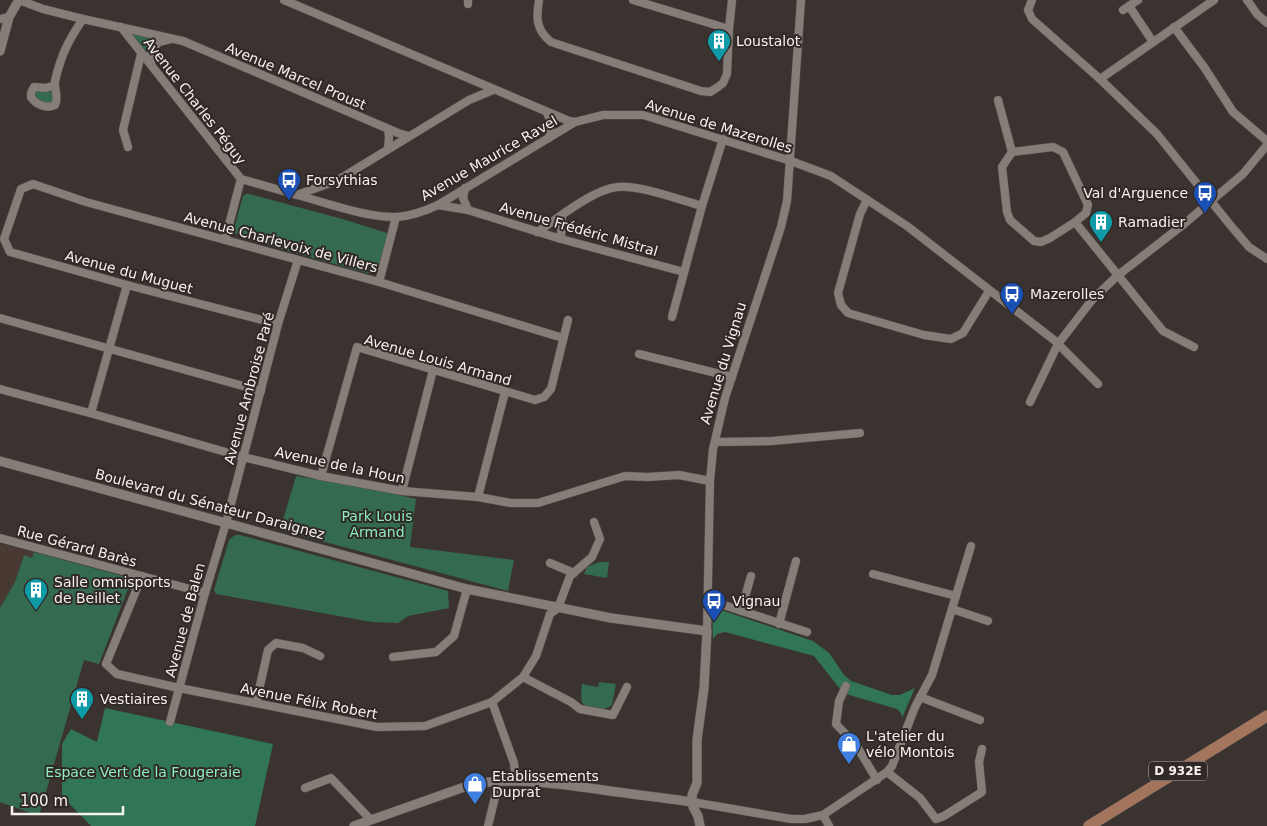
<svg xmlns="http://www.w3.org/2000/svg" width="1267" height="826" font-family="'DejaVu Sans',sans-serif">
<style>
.built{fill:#483a33}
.green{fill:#346a4f}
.forest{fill:#307654}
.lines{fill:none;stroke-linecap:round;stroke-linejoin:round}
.minor-casing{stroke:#595350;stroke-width:9}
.tertiary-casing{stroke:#595350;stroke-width:10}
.primary-casing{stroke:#595350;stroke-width:12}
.minor{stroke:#857d78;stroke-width:8}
.tertiary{stroke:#857d78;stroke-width:9}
.primary{stroke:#a4755d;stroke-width:11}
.labels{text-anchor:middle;stroke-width:4;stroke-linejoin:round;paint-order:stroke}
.shield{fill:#312926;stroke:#bbb5b2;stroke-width:1}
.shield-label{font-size:12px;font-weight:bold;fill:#f6f1ee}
.poi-label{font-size:14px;fill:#f6f1ee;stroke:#312926;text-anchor:start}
.street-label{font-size:14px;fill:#f6f1ee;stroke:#312926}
.park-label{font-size:14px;fill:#8beeba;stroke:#312926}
</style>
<rect width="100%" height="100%" fill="#3b3330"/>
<path class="built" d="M0 543 34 552 32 558 24 555 15 582 0 608Z"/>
<g class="green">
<path d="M130 32 154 38V40L144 52Z"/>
<path d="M52 88 55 100 50 105 37 101 32 95 33 91Z"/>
<path d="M246 194H249L346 220 387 233 389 235 381 263 375 272 367 273 245 239 235 233V225L243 196Z"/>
<path d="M296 476 369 488 416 499 410 547 514 560 508 591 280 530Z"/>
<path d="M235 535H240L448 591 449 608 408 616 398 623 372 622 216 594 214 590 229 540Z"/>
<path d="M34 552 130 578C134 583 134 585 132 590L128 589 99 664 84 660 39 816 0 802V608L15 582 24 555 32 558Z"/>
<path d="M599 562H609L607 578 584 574 587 567Z"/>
<path d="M599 682 616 684 612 705C602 712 592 711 582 703L581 696 582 684 598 687Z"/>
</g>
<g class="forest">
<path d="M712 607 813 641 829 653 844 675 851 681 892 695H900L915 688 902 718 901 713 897 709 846 694 841 690 814 656 725 632 717 634 713 639Z"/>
<path d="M105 708 273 744 255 826H91L62 796V744L71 729 97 742Z"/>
</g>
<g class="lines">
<g class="minor-casing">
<g id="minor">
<path d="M19 0 43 9 83 19 183 41 398 133 409 136"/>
<path d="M284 0 569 121 575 122 603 115H643L791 161 831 176 907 226 1054 340 1098 384"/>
<path d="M539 0C536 18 536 30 551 42L701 91 710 92 718 87 723 83 727 74 729 29 732 0"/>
<path d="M633 0 729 29"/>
<path d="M1032 0 1028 10 1032 19 1100 79 1157 134 1231 226 1249 247 1267 259"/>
<path d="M1247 0 1257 14 1267 23"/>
<path d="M468 4V0"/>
<path d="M1129 6 1138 0"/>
<path d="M1123 10 1129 6 1153 42"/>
<path d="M0 19 9 17"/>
<path d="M121 27 241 179 297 195 338 180 469 100 493 90"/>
<path d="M1174 27 1204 67 1233 112 1267 141"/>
<path d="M151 64V50L159 42 171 39"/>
<path d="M1100 79 1214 0"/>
<path d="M55 85 46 88 34 87 31 93V97C36 105 47 109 55 105 59 97 54 89 55 81 61 55 68 41 83 19"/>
<path d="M998 100 1012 152"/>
<path d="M547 113C552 121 551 129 549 138"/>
<path d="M388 129 389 137 388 149"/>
<path d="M128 147 123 130 141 54"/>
<path d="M1053 147 1063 152 1088 205 1086 213 1075 222 1050 238 1041 242 1034 241 1010 220 1007 212 1002 167 1012 152Z"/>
<path d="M465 188 463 198 468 210"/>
<path d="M297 195C327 203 367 218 397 217 412 216 425 211 438 205L575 122"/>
<path d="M867 200 860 214 838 293 841 305 848 313 924 335 951 339 963 333 989 291"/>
<path d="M438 205 468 210 561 239 684 272"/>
<path d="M1075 222 1163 331 1194 347"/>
<path d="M537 232C559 218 592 190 617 187 638 184 680 200 702 206"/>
<path d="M561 239 562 215"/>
<path d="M225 240 241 179"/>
<path d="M379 282 396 217"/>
<path d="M672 317 702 206 723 139"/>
<path d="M0 318 261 391"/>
<path d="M278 324 127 285 10 252 4 239 21 189 33 184 86 202 379 282 563 338"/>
<path d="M639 354 732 377"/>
<path d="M0 389 97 415 243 457 321 476 402 491 478 497 511 503H538L625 476 647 477 679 475 710 481"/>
<path d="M1030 402 1058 344 1092 300 1117 276 1184 224 1243 174 1267 145"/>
<path d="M91 413 127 285"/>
<path d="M715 442 772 441 860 433"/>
<path d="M321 476 357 347 535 400 544 397 551 389 568 320"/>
<path d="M402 491 433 370"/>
<path d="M478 497 505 392"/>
<path d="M0 538 205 593"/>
<path d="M550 563 574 573"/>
<path d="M873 574 956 596"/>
<path d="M142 576 106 664 117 674 179 688 377 727 425 726 492 702 523 677 536 656 550 614 558 608 570 576 592 557 600 539 594 522"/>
<path d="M708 600 807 632"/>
<path d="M952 609 988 621"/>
<path d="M741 611 751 576"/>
<path d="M779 624 796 561"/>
<path d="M707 631 710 481 713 449 725 398 781 227 787 201 801 0"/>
<path d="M393 657 436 652 454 636 467 589"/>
<path d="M523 677 571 702 580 709 613 715 627 687"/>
<path d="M846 686 839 701 836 724 856 745 877 780"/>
<path d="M920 697 980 720"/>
<path d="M492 702 514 763 516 781"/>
<path d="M256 703 268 650 276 643 303 648 320 656"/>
<path d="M170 722 205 593 226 523 278 324 298 260"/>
<path d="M887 772 920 798 936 819 944 816 982 792 979 762 982 749"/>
<path d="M305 788 331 778 371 820"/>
<path d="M692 802 791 819H805L823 815 887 772 892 766 915 707 932 675 971 546"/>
<path d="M823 815 829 826"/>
<path d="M488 826 496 793V781"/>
</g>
</g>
<g class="tertiary-casing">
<g id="tertiary">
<path d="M0 51 9 17 19 0"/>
<path d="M0 461 467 589 611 618 707 631 704 688 697 740V783L692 795 693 807 698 816 700 826"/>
<path d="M354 826 470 785C512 776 555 784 597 789 628 794 660 797 692 802"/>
</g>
</g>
<g class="primary-casing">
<path id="primary" d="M1089 826 1267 716"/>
</g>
<use href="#minor" class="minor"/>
<use href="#tertiary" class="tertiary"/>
<use href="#primary" class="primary"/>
</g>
<defs>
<g id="building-pin" transform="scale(1.25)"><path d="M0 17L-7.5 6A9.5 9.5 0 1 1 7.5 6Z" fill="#0f9aa8" stroke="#312926"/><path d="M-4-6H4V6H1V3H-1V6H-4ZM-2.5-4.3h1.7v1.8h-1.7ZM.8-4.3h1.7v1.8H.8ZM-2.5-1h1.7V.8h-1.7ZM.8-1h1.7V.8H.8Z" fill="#fff"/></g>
<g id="bus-pin" transform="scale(1.25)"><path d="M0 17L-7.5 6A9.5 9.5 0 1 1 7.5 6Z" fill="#1a4fb4" stroke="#312926"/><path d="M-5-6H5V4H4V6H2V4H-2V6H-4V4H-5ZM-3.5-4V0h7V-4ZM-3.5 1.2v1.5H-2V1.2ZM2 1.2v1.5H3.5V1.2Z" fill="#fff"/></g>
<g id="shop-pin" transform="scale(1.25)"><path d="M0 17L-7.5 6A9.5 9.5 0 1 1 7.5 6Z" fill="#3f7fe0" stroke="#312926"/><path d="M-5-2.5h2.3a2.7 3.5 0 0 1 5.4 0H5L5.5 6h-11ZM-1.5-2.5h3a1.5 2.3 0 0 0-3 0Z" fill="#fff"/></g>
</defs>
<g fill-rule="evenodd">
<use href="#building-pin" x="719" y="41"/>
<use href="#bus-pin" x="289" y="180"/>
<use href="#bus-pin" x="1205" y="193"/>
<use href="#building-pin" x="1101" y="222"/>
<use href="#bus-pin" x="1012" y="294"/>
<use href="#building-pin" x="36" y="590"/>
<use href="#bus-pin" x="714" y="601"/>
<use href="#building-pin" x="82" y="699"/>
<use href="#shop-pin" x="849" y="744"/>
<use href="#shop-pin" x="475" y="784"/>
</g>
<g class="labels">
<rect class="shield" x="1149" y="761.5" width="58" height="19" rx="4"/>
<g class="shield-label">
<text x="1178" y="775">D 932E</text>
</g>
<g class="poi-label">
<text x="736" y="46">Loustalot</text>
<text x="306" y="185">Forsythias</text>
<text x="1188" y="198" text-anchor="end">Val d'Arguence</text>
<text x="1118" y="227">Ramadier</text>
<text x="1030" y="299">Mazerolles</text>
<text x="54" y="587">Salle omnisports<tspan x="54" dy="16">de Beillet</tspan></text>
<text x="732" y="606">Vignau</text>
<text x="100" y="704">Vestiaires</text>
<text x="866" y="741">L'atelier du<tspan x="866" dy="16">vélo Montois</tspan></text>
<text x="492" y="781">Etablissements<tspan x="492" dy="16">Duprat</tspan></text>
</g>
<g class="street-label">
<text transform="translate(296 76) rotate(23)" y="5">Avenue Marcel Proust</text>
<text transform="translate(195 101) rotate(52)" y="5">Avenue Charles Péguy</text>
<text transform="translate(719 126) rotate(17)" y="5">Avenue de Mazerolles</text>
<text transform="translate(489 158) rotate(-30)" y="5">Avenue Maurice Ravel</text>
<text transform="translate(579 229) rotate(16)" y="5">Avenue Frédéric Mistral</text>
<text transform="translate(281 242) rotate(15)" y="5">Avenue Charlevoix de Villers</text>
<text transform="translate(129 272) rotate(15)" y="5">Avenue du Muguet</text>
<text transform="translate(438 360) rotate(16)" y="5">Avenue Louis Armand</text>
<text transform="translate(723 363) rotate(-73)" y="5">Avenue du Vignau</text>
<text transform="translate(249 388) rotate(-75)" y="5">Avenue Ambroise Paré</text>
<text transform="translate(340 465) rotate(12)" y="5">Avenue de la Houn</text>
<text transform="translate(210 504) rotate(15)" y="5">Boulevard du Sénateur Daraignez</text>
<text transform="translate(77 546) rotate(15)" y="5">Rue Gérard Barès</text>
<text transform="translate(185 620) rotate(-75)" y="5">Avenue de Balen</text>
<text transform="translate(309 701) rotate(11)" y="5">Avenue Félix Robert</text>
</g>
<g class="park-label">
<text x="377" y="521">Park Louis<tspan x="377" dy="16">Armand</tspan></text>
<text x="143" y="777">Espace Vert de la Fougeraie</text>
</g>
</g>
<path d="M12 806v8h111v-8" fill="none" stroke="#f6f1ee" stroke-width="2.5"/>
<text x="20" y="806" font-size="15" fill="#f6f1ee" stroke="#312926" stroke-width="4" paint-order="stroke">100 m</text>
</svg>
